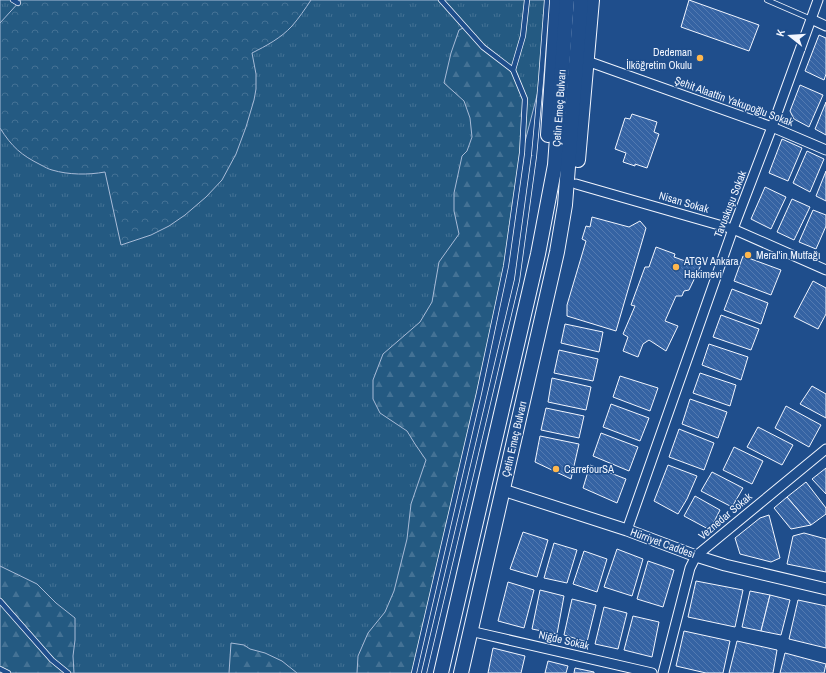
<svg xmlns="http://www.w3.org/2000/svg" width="826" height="673" font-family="'Archivo Narrow',sans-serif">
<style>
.grass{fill:url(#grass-tufts);stroke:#a8bbd7}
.forest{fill:url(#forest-firs);stroke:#a8bbd7}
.park{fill:url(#park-crowns);stroke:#a8bbd7}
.building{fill:url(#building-back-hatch);stroke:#f2f6ff}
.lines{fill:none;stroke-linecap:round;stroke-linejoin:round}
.service-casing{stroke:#f2f6ff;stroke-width:6}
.minor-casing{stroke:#f2f6ff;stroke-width:11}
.tertiary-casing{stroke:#f2f6ff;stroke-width:13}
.primary-casing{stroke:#f2f6ff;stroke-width:16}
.service{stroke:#1f4e8c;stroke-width:4.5}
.minor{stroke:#1f4e8c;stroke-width:9}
.tertiary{stroke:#1f4e8c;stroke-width:11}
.primary{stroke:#1f4e8c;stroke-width:14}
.poi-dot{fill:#ffb74d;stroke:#1f4e8c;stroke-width:1.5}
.labels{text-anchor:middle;stroke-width:3;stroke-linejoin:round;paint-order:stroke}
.poi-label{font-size:11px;fill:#f2f6ff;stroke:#1f4e8c;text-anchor:start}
.street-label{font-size:11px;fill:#f2f6ff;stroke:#1f4e8c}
</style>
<defs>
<pattern id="grass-tufts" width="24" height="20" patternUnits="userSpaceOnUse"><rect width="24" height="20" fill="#245a82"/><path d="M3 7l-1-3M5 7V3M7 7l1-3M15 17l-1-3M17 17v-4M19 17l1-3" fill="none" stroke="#447295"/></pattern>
<pattern id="forest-firs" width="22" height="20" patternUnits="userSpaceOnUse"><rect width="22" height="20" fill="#245a82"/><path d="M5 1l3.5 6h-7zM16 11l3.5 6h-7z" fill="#447295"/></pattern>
<pattern id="park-crowns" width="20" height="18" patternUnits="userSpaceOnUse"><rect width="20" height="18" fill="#245a82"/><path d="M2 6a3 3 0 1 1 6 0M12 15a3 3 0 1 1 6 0" fill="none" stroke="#447295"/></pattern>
<pattern id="building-back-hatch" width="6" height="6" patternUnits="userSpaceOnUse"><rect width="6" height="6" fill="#3563a3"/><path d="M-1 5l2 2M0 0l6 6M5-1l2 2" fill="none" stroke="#537ab1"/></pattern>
</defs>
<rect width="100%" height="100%" fill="#1f4e8c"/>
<path class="grass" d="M0 0H547L541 80 522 153 414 673H0Z"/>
<g class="forest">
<path d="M465 27 483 47 513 70 525 99 522 153 506 266 414 673H357L358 656 368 633 385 612 394 591 407 539 411 504 426 460 415 444 407 431 380 413 373 399V380L383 354 420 322 432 302 439 262 459 234 454 211V193L462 156 467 151 472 137 470 118 464 101 444 83 451 53 459 30Z"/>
<path d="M0 566 37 584 56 603 75 618V640L73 656 74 673H0Z"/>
<path d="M231 643 244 645 250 649 265 653 282 661 297 673H229Z"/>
</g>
<path class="park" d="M21 0H311C305 9 299 18 292 26 281 38 266 46 252 53L256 74V89L254 100 246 127 236 154 222 180 206 197 185 215 169 226 151 235 121 245 105 172C88 175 69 175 52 170 48 169 45 167 41 165 21 155 12 147 0 128V23Z"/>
<g class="building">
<path d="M689 0 759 25 749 51 681 27Z"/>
<path d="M819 35 826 38V74L824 80 805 71Z"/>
<path d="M800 85 823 95 809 127 794 119 790 111Z"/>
<path d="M826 102V135L815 129Z"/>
<path d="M632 114 657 122 654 132 659 134 647 168 635 164V166L623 162 626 153 615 149 625 118 630 119Z"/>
<path d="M782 139 802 148 788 181 769 173Z"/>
<path d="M807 151 824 159 810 192 793 183Z"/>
<path d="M826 171V201L816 196Z"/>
<path d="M765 187 786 197 771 229 751 219Z"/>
<path d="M792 199 810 207 794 240 777 232Z"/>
<path d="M813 210 826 215V226L816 249 799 242Z"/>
<path d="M592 217 629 227 640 221 646 228 616 331 567 316V305L586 241 582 239 586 226 590 227Z"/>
<path d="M656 247 675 254 674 257 688 262 689 259 702 263 689 290 684 291 682 296H676L665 321 678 326 666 351 649 340 643 344 638 357 623 351 628 337 623 334 635 306 631 305 645 267H649Z"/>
<path d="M743 256 781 270 771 295 734 281Z"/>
<path d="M813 281 826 288V314L818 329 794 317Z"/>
<path d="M732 289 768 303 761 324 724 310Z"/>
<path d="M721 315 759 329 751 350 713 337Z"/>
<path d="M565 324 603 332 599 352 561 343Z"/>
<path d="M709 344 748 357 741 380 702 365Z"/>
<path d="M559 350 598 359 593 381 554 373Z"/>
<path d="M700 373 736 385 730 406 693 393Z"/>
<path d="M620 376 658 388 650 411 613 397Z"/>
<path d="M552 378 591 387 586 410 548 402Z"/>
<path d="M812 386 826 394V418L800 404Z"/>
<path d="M690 399 727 412 718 438 682 424Z"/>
<path d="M611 404 649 418 640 441 603 427Z"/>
<path d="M786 406 821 425 809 447 775 428Z"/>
<path d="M546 408 584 416 579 438 541 430Z"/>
<path d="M758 427 793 445 782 465 747 447Z"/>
<path d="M679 429 714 443 704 470 669 457Z"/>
<path d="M601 433 638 447 629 471 593 456Z"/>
<path d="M540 436 579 444 571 479 535 462Z"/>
<path d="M734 447 763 461 752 484 723 470Z"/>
<path d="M590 465 626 479 617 503 583 488Z"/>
<path d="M668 465 697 476 687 499 678 514 654 501Z"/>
<path d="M826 468V494L812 479Z"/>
<path d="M712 472 743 488 732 507 701 491Z"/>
<path d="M806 482 826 508V514L811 525 787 497Z"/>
<path d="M695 496 720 510 710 530 684 516Z"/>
<path d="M787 497 811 525 791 529 774 508Z"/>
<path d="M769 515 780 558 771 562 740 554 735 538 760 518Z"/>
<path d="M523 532 548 540 537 577 510 569Z"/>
<path d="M804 533 826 539V572L787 564 793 536Z"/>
<path d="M554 543 577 550 567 583 544 578Z"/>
<path d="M617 549 643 559 632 596 604 587Z"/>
<path d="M584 551 607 559 597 592 573 584Z"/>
<path d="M648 561 674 570 663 607 637 599Z"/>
<path d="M696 581 743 590 735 627 688 617Z"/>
<path d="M508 582 534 590 524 628 498 621Z"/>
<path d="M540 590 564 596 557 634 532 629Z"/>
<path d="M750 591 770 595 761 631 742 627Z"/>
<path d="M770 595 790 600 781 635 761 631Z"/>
<path d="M572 599 596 605 587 642 564 635Z"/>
<path d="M798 600 826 606V648L789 639Z"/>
<path d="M604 607 627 613 618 649 595 644Z"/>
<path d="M633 616 659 622 652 657 624 650Z"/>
<path d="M684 631 730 641 723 673H706L676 666Z"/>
<path d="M737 641 777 650 773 673H729Z"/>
<path d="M493 648 525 656 521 673H488Z"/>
<path d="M785 653 826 664 824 673H780Z"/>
<path d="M548 661 568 666 566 673H545Z"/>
<path d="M575 668 594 672V673H574Z"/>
</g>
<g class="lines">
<g class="service-casing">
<g id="service">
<path d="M13 0 18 3"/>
<path d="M767 0 811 19"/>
<path d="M513 70 523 36 527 0"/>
<path d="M0 601 52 660 68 673"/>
<path d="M0 669 8 673"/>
<path d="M414 673 479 393 506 266 522 153 525 99 513 70 483 47 441 0"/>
<path d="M424 673 517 280 534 156 541 80 547 0"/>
</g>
</g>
<g class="minor-casing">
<g id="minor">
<path d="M811 19 826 26"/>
<path d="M587 61 772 127 826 150"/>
<path d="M576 184 733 229 826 270"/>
<path d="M627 530 733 229 772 127 818 0"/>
<path d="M470 631 652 673"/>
<path d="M663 673 690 568 696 556 826 449"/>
</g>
</g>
<g class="tertiary-casing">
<path id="tertiary" d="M503 490 627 530 696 556 725 565 826 589"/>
</g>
<g class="primary-casing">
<g id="primary">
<path d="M548 135 557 0"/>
<path d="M578 160 592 0"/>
<path d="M441 673 538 254 555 165 567 0"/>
<path d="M461 673 557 252 565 205 581 0"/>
</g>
</g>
<use href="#service" class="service"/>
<use href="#minor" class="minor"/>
<use href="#tertiary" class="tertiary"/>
<use href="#primary" class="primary"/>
</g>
<g class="poi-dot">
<circle cx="700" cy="58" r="4"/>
<circle cx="748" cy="255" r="4"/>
<circle cx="676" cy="267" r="4"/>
<circle cx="556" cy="469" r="4"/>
</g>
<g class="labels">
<g class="poi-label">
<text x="692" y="56" text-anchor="end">Dedeman<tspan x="692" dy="13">İlköğretim Okulu</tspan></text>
<text x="756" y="259">Meral'in Mutfağı</text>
<text x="684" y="265">ATGV Ankara<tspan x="684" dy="13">Hakimevi</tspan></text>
<text x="564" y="473">CarrefourSA</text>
</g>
<g class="street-label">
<text transform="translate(734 101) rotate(20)" y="4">Şehit Alaattin Yakupoğlu Sokak</text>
<text transform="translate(559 108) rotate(-86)" y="4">Çetin Emeç Bulvarı</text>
<text transform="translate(684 202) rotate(16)" y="4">Nisan Sokak</text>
<text transform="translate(730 204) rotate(-69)" y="4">Tavuskuşu Sokak</text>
<text transform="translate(514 439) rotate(-77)" y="4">Çetin Emeç Bulvarı</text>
<text transform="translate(725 516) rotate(-40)" y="4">Veznedar Sokak</text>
<text transform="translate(663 543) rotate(20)" y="4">Hürriyet Caddesi</text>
<text transform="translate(564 640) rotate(13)" y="4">Niğde Sokak</text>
</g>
</g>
<g transform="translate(790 36) rotate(287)" stroke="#1f4e8c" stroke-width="3" paint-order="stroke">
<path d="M0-3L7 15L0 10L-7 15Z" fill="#f2f6ff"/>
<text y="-6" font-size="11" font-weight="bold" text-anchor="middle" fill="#f2f6ff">K</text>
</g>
</svg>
